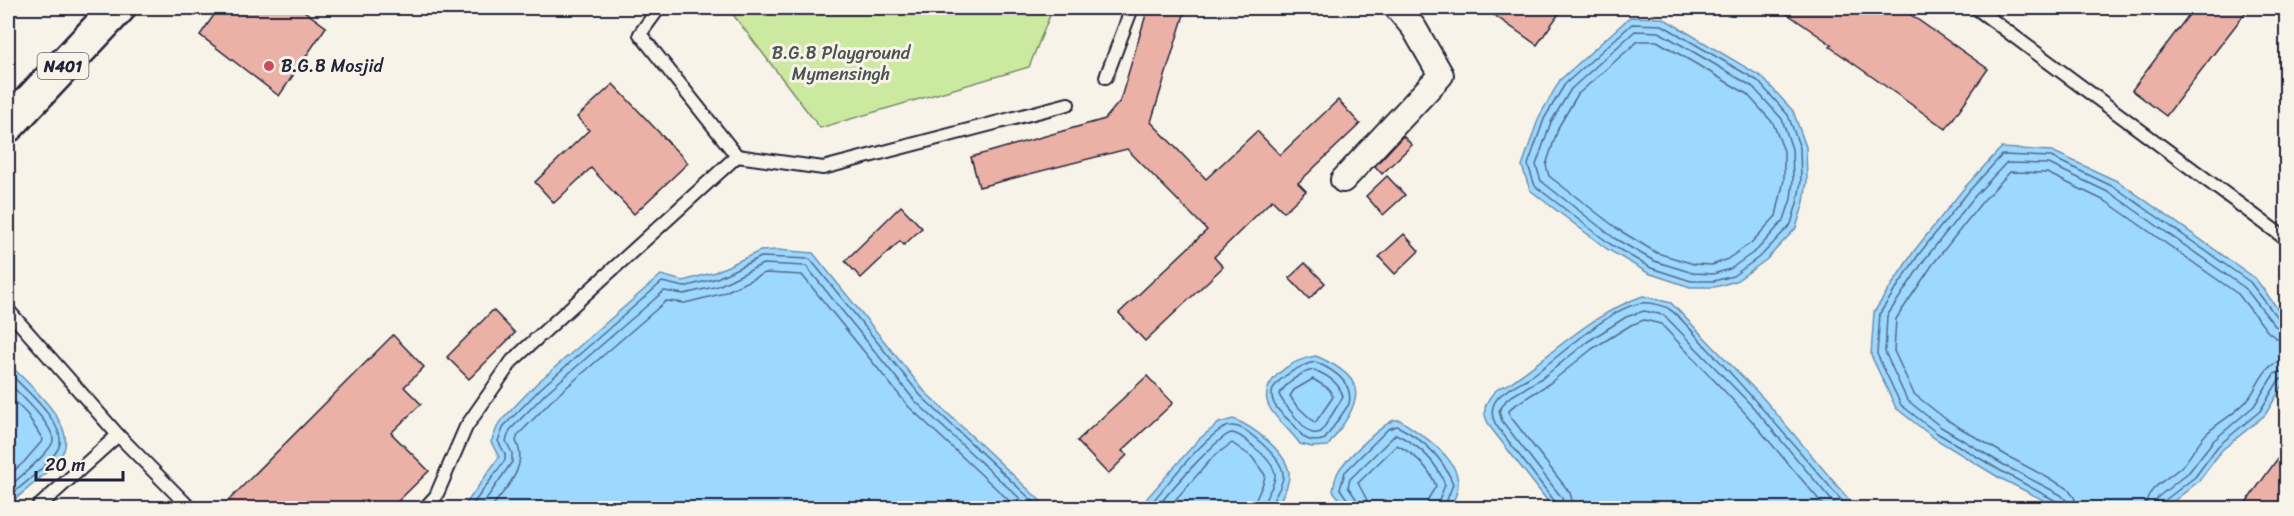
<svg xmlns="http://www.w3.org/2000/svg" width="2294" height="516" font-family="Sriracha,sans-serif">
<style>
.green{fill:#cce9a0;stroke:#77866e;stroke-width:1.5}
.water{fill:#9dd8fe;stroke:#6c8fb0;stroke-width:1.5}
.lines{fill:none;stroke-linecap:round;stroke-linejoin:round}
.shore{stroke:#536b89;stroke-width:1.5}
.building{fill:#ebb1a7;stroke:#22223b;stroke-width:1.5}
.lane-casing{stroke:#22223b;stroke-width:16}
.street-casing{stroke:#22223b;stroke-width:28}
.highway-casing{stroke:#22223b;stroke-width:38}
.lane{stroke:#f7f3e8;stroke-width:12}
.street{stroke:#f7f3e8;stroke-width:24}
.highway{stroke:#f7f3e8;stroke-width:33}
.poi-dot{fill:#d1495b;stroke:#f7f3e8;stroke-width:2}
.labels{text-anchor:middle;stroke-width:6;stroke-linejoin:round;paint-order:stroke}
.shield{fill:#f7f3e8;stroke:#62616f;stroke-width:1.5}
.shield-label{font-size:16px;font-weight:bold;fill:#22223b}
.park-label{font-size:18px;fill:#4c5454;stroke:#f7f3e8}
.poi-label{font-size:18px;fill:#22223b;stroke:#f7f3e8;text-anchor:start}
</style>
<rect width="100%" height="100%" fill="#f7f3e8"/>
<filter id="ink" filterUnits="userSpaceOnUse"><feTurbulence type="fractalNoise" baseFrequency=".0167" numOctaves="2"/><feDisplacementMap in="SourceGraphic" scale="12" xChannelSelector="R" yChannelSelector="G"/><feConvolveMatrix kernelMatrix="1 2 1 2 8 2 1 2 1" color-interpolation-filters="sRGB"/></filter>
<g filter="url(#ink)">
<path class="green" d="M728 8H1053L1029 67 820 128Z"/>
<g class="water">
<path d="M1630 17 1663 18 1762 77 1793 111 1806 147 1807 181 1804 202 1796 228 1766 260 1736 281 1715 287H1690L1648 273 1607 249 1530 190 1522 166 1539 117 1560 80Z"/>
<path d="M2001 148 2052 151 2119 182 2255 278 2286 320 2285 382 2265 415 2222 450 2199 481 2165 508H2059L1998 477 1934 438 1896 408 1871 355 1874 312 1914 251 1965 187Z"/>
<path d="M777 250 813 253 925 392 1048 508H463L499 457 491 442 499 423 537 383 661 275 683 281 715 272 760 251Z"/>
<path d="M1643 296 1671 303 1763 398 1856 508H1553L1491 428C1489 424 1485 419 1485 414 1483 403 1496 386 1507 385 1552 355 1591 314 1643 296Z"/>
<path d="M1316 356C1376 382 1358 404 1328 446L1312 447 1300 444C1284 420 1248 403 1278 374 1289 364 1301 358 1316 356Z"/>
<path d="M8 363C25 381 75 422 64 450 58 466 22 493 8 505Z"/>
<path d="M1233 419C1252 426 1286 451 1289 473 1290 485 1281 498 1276 508H1144L1147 498 1198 440 1219 423Z"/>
<path d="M1394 420H1400C1428 439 1480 470 1448 508H1347L1333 491C1334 484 1335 478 1338 472 1344 460 1382 425 1394 420Z"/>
</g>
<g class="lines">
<g class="shore">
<path d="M1632 24 1662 25 1758 81 1788 115 1800 148 1801 181 1798 200 1791 224 1762 255 1733 276 1714 281H1691L1651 268 1610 244 1535 186 1528 165 1544 119 1565 84Z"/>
<path d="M1635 31 1659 32 1709 61 1753 87 1782 119 1792 149 1793 180 1791 199 1784 220 1757 250 1730 269 1713 274 1693 273 1654 261 1614 238 1541 181 1536 165 1551 122 1571 89Z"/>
<path d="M1638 41H1657L1747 94 1773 123 1784 151V180L1776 216 1751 243 1726 260 1712 265 1694 264 1657 253 1619 230 1549 176 1546 165 1559 126 1578 94Z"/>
<path d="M1315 362C1332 369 1354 382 1349 404L1325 439C1320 441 1313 442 1307 439 1301 437 1299 430 1294 425 1286 417 1272 408 1272 395 1271 380 1303 364 1315 362Z"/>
<path d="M1314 370C1327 375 1340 383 1343 397L1321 432C1318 433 1315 434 1312 433 1306 431 1281 401 1279 394 1287 383 1300 372 1314 370Z"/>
<path d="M8 372C22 386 71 428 58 449 47 467 23 484 8 498"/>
<path d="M1313 379 1329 389 1333 397 1315 423 1296 405 1290 396 1294 390Z"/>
<path d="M8 382C19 394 54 425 53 441 52 451 16 480 8 488"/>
<path d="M8 395 27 414 43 440 24 462 8 476"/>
<path d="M470 508 505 460V454L498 441 504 426 541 388 662 282 684 287 717 278 761 257 810 259 921 396 1040 508"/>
<path d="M480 508 512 462V453L506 441 510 430 546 393 664 291 684 294 718 286 763 264 806 266 915 401 1030 508"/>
<path d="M491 508C506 488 529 467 516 441L518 435 553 399 666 301 685 303 721 294 765 273 802 275 909 407 1017 508"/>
<path d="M1150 508 1153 501C1167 485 1212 426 1231 426 1242 425 1251 435 1259 441 1267 448 1282 462 1283 474 1284 487 1272 497 1271 508"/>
<path d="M1158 508C1163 497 1221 433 1232 433 1241 434 1249 443 1255 448 1262 453 1274 465 1275 474 1276 486 1264 496 1263 508"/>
<path d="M1168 508 1214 456 1232 443 1252 457 1265 475C1264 487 1255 496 1254 508"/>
<path d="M1351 508 1350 503 1340 489 1345 472 1388 429 1397 426C1423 439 1443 457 1453 484L1444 508"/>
<path d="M1359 508 1357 500 1348 487 1350 479 1396 434C1418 445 1437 461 1445 485L1436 508"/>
<path d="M1368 508 1367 500 1358 483 1397 445C1414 454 1429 467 1436 486L1428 499 1427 508"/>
<path d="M1557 508 1556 503 1496 425C1481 397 1514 387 1533 375 1560 357 1611 306 1642 303 1648 302 1664 305 1669 309 1681 316 1699 340 1710 351 1758 402 1803 455 1848 508"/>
<path d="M1565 508 1562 498 1502 421 1499 411 1507 399 1545 376 1587 342 1626 317 1644 311 1664 315 1753 407 1838 508"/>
<path d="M1574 508 1570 493 1510 416 1509 411 1512 407 1550 383 1592 349 1631 325 1644 320 1661 324 1746 414 1826 508"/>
<path d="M2060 508 2056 501 2001 471 1937 433 1901 405 1877 354 1880 313 1919 254 1969 191 2002 155 2051 157 2116 188 2250 282 2279 320 2286 323"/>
<path d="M2067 508 2066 500 2061 495 2004 465 1941 427 1907 400 1885 352 1887 316 1925 259 1975 196 2006 163 2049 164 2112 194 2245 288 2275 326 2286 330"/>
<path d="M2077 508 2074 497 2067 488 2009 457 1947 420 1914 394 1894 351 1896 319 1933 264 1982 202 2010 172 2047 173 2107 202 2238 294 2268 332 2276 338 2286 339"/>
<path d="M2145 508C2146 486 2170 479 2184 464 2192 455 2197 443 2206 434 2219 421 2238 413 2249 398 2260 383 2265 361 2286 361"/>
<path d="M2154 508 2158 497 2189 472 2213 441 2254 406 2274 374 2286 370"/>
<path d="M2162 508 2164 501 2195 477 2218 446 2260 411 2279 380 2286 377"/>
</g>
</g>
<g class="building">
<path d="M219 8H300L326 27 279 96 200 35Z"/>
<path d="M1148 8H1186L1151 122 1206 179 1257 131 1280 155 1338 100 1360 124 1298 183 1306 191 1284 212 1272 200 1214 257 1223 267 1145 341 1119 313 1207 230 1127 149 979 187 971 157 1105 119 1120 101Z"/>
<path d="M1484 8H1563L1537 45Z"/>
<path d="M1779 8H1901L1988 69 1946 129 1830 47 1832 45Z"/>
<path d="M2194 8H2249L2166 116 2132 90Z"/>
<path d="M613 84 688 163 634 214 591 168 554 203 535 182 589 130 577 117Z"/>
<path d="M1403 136 1412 145 1382 174 1375 166Z"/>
<path d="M1387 176 1405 195 1383 215 1366 196Z"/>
<path d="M901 206 922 228 904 245 900 241 861 278 845 261Z"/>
<path d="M1404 234 1419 251 1395 274 1379 257Z"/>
<path d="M1305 263 1325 283 1309 299 1289 278Z"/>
<path d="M493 310 515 333 469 379 447 357Z"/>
<path d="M393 335 424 367 404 387 421 404 391 433 429 471 391 508H221Z"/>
<path d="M1147 376 1173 403 1122 451 1127 455 1108 474 1077 441Z"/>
<path d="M2286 447V508H2242Z"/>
</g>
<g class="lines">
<g class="lane-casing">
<g id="lane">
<path d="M659 8 640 34 737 156"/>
<path d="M1976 8 2286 239"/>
<path d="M1106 77 1132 8"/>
<path d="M8 310 118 435"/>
<path d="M37 508 118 435 190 508"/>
<path d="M425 508 436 496 466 427 512 361 737 156 823 168 1068 104"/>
</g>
</g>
<g class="street-casing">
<path id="street" d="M1343 180 1441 75 1414 28 1397 8"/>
</g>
<g class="highway-casing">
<path id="highway" d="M8 125 118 8"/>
</g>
<use href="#lane" class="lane"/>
<use href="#street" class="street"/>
<use href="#highway" class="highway"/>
</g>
</g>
<circle class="poi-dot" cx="269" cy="66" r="6"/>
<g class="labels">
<rect class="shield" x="37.5" y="53" width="51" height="26" rx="4.5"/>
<g class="shield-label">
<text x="63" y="72">N401</text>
</g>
<g class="park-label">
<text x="841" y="59">B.G.B Playground<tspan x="841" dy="21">Mymensingh</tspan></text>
</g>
<g class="poi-label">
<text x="281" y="72">B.G.B Mosjid</text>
</g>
</g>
<rect width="2294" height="516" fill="none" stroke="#f7f3e8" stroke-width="30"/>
<rect x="15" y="15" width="2264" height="486" fill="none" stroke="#22223b" stroke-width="2" filter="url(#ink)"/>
<path d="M36 471v9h87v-9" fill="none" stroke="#22223b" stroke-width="3"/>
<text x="45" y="471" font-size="18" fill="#22223b" stroke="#f7f3e8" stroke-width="4.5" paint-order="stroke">20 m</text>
</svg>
